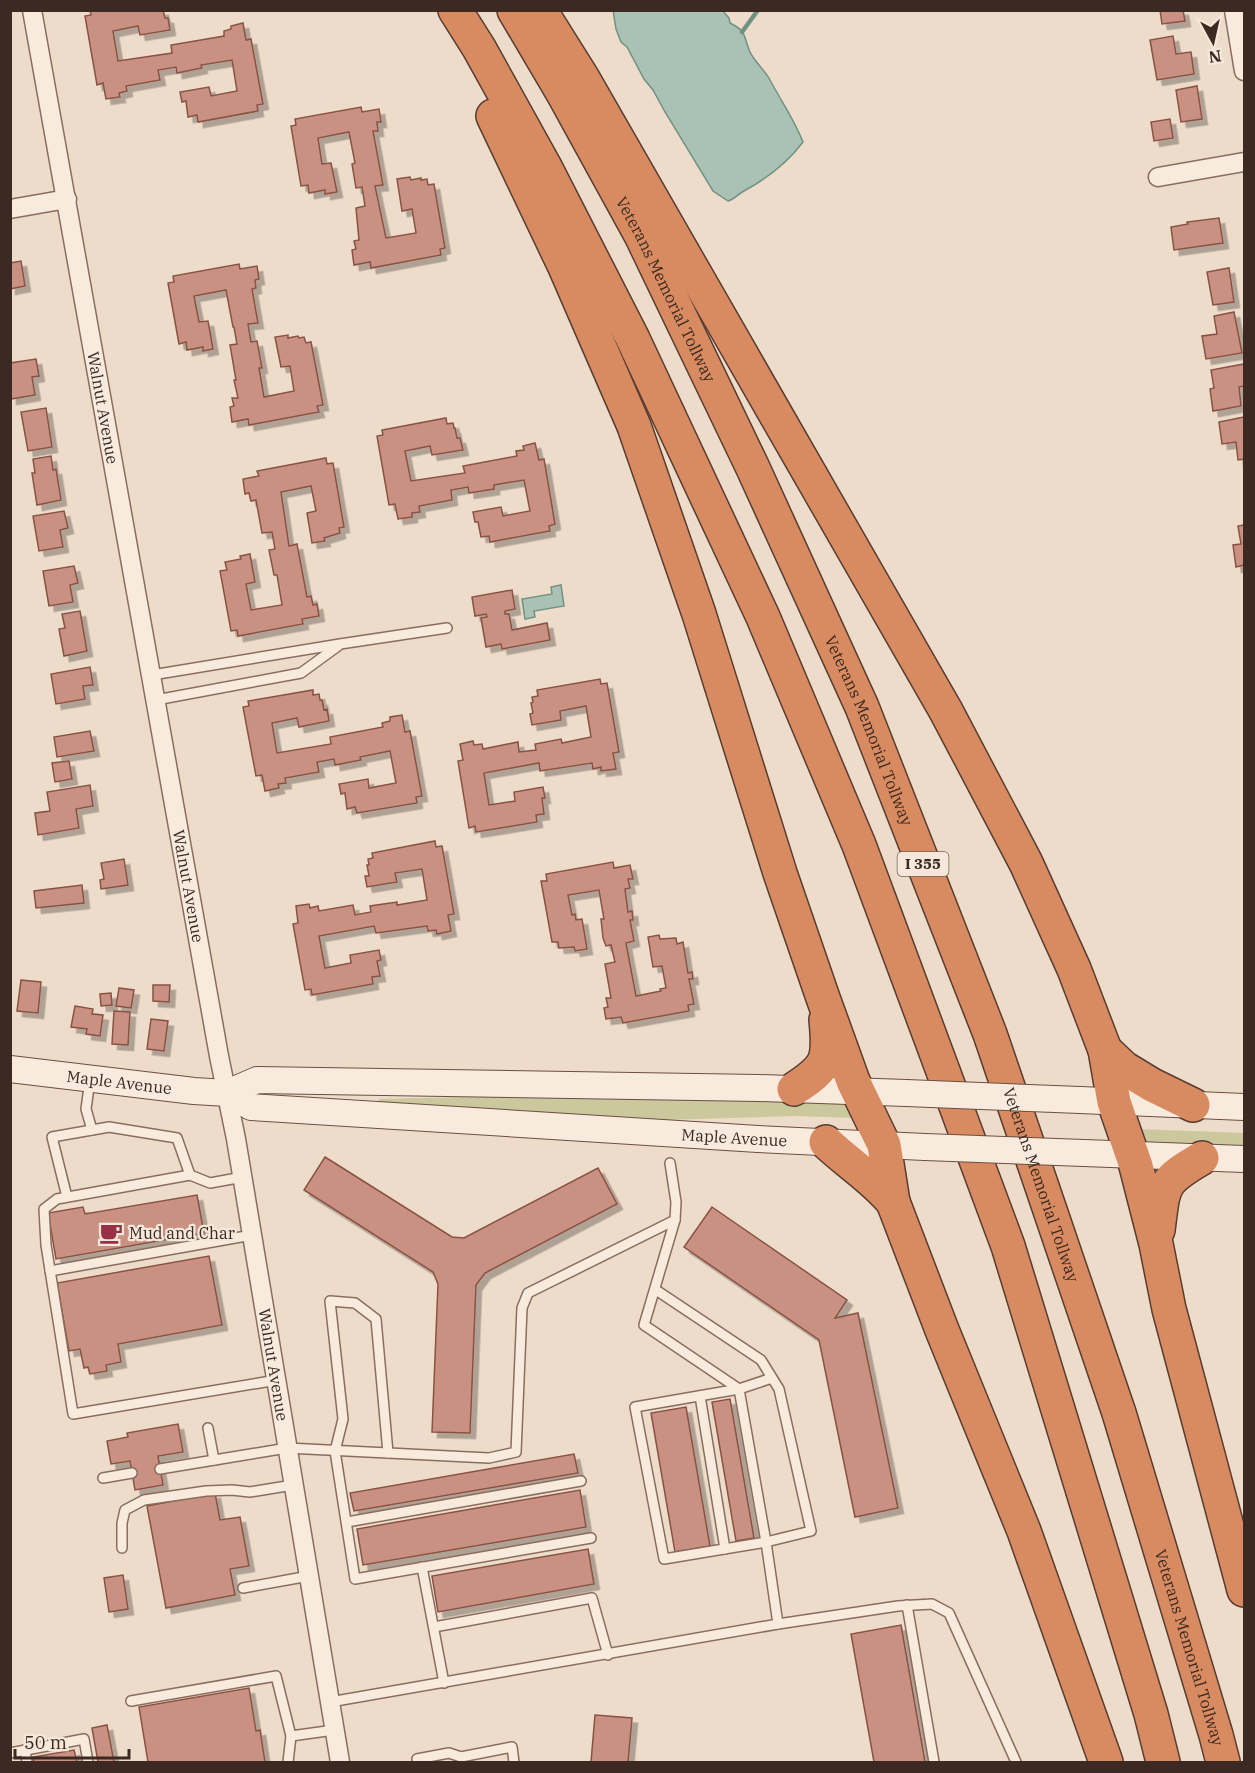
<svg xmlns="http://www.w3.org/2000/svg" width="1255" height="1773" font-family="'IBM Plex Serif',serif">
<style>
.green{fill:#ccc89e}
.water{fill:#aac2b6;stroke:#719182;stroke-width:1.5}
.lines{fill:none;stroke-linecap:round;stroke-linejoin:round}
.stream{stroke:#719182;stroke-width:4.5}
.building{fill:#ca9182;stroke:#885245;stroke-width:1.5;filter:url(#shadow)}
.service-casing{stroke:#8a6d5f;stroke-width:12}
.minor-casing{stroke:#8a6d5f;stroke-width:21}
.secondary-casing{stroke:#6c4e42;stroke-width:28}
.motorway-casing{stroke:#583c32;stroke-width:36}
.service{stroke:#f8ebdd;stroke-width:9}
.minor{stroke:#f8ebdd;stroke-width:18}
.secondary{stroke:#f8ebdd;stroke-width:26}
.motorway{stroke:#d88b60;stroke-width:33}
.secondary-bridge-casing{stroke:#6c4e42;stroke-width:28;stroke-linecap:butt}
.secondary-bridge{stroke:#f8ebdd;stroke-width:26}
.labels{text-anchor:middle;stroke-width:4.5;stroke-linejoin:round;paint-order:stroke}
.shield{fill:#f5e8da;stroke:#736259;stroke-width:1.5}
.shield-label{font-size:15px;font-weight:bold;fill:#3b2922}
.street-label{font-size:16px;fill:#3b2922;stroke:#f5e8da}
.poi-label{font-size:16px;fill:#3b2922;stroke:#f5e8da;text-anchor:start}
</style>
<defs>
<filter id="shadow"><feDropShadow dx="5.5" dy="5.5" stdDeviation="0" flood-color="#0004"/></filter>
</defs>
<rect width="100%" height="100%" fill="#eedcca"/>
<g class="green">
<path d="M549 1095 854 1101 857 1118 796 1116 634 1121 379 1106V1099Z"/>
<path d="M1137 1129 1244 1133V1150L1144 1146Z"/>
</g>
<g class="water">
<path d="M613 10 723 11 729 18 730 23C734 25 739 28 742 31 747 39 747 50 753 57 758 65 766 72 770 80 781 101 794 119 803 142 788 162 766 179 744 191 738 194 735 199 728 201L713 191 665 112 653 90 644 79 627 47 621 42 616 29Z"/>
<path d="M561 585 564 606 534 611 535 617 525 619 522 599 552 594 551 587Z"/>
</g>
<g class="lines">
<path class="stream" d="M742 32 758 10"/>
</g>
<g class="building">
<path d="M90 10H163L165 18H168L170 30 140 35 138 26 113 31 118 61 172 53 171 45 224 36V31L231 29V26L243 23 246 40 251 39 263 104 257 105 258 111 198 122 197 115 188 117 186 101 182 102 180 92 209 87 211 96 237 91 232 60 201 65 202 68 177 73 176 67 158 70 160 80 126 86 127 91 119 93 120 97 106 99 103 83 97 85 85 16 91 15Z"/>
<path d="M1160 10H1183L1185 21 1162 24Z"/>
<path d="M1173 36 1176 54 1191 52 1194 74 1157 80 1150 40Z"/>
<path d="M1197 86 1202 119 1181 122 1176 90Z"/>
<path d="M361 107 362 112 379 109 381 122H377L378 131H373L383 185 375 186 386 238 416 233 412 209 402 211 397 179 410 177 411 180 421 178V180L427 179 428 185 434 184 445 248 440 249 441 255 371 268 370 262 354 265 352 250 356 249 354 241 359 240 356 208 365 206 362 187 356 188 352 164 355 163 349 132 318 138 322 164 331 163 337 192 325 194V190L309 193 308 185 301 186 291 126 296 125 295 119Z"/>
<path d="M1170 119 1173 138 1154 141 1151 122Z"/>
<path d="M1219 218 1223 243 1174 250 1171 227 1188 224 1187 222Z"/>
<path d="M21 261 25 286 10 289V263Z"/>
<path d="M239 264 240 269 257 266 259 279 255 280 256 288 252 289 258 323 248 324 251 342 257 341 262 368H259L264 397 294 391 290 366 281 367 275 337 288 335V338L298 336 299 338 304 337 306 343 311 342 323 405 317 406 319 412 249 425 248 419 232 422 230 407 234 406 232 398H238L234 380H236L230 345 237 344 234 327H233L226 290 194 296 199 322 208 321 213 349 203 351V347L187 350 186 342 179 344 168 283 174 282 173 276Z"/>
<path d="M1229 268 1234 302 1213 305 1207 272Z"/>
<path d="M1234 312 1242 353 1206 359 1202 336 1217 334 1214 316Z"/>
<path d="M36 359 39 376 32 377 35 395 11 399 10 363Z"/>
<path d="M1244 364V386L1239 387 1241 406 1213 411 1210 389 1214 388 1211 370Z"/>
<path d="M46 408 52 447 28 451 21 412Z"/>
<path d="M1244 417V459L1238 460 1236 442 1222 444 1219 422Z"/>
<path d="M446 418 447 424 453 423 454 428H455L457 438H460L463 450 432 455 430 446 405 451 411 481 465 473 463 466 517 456 516 451 524 450 523 446 535 443 539 460 544 459 555 524 549 526 550 531 490 542 489 536 481 537 478 522H475L473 512 501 507 503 516 530 511 524 480 494 485V489L469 493 468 487 451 490 452 500 419 506 420 512 412 513V517L398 519 395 504 389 505 377 436 383 435 382 430Z"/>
<path d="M51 456 53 470 56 469 61 500 37 505 32 473H35L33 459Z"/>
<path d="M326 458 327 464 333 463 344 527 339 528 340 533 324 538 325 541 312 543 307 513 316 511 311 486 281 492 289 546 297 544 307 597 311 596 313 605 317 604 319 616 302 619 303 624 238 636 237 630 231 631 220 571 227 570 225 562 241 559 240 556 250 554 255 582 246 584 251 610 282 605 277 575H274L269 550 275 549 272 532 262 533 256 500 251 501 249 493 245 494 243 479 259 476 257 471Z"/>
<path d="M64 511 68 528 60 530 63 547 39 551 33 516Z"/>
<path d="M1244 525V565L1236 567 1233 545 1241 544 1238 526Z"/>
<path d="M74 566 78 583 70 585 73 602 49 606 43 571Z"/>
<path d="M512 590 515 609 505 611V614H509L512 630 547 623 550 640 502 649 501 644 486 647 481 618 487 617 486 614 475 616 472 597Z"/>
<path d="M80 611 87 651 64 656 59 629 65 628 62 614Z"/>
<path d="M90 667 93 685 83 686 85 699 56 704 51 674Z"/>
<path d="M600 679 601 684 607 683 619 752 613 753 616 769 601 771V767L593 769 592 763 540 771 539 763 484 773 489 805 515 801 514 792 543 787 545 798H542L544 814 536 815 537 822 476 832 475 826 469 828 458 761 463 760 460 744 473 741 474 745 482 744 483 749 518 742 519 752 536 750 535 744 561 739 562 743 591 737 586 706 560 711 561 720 532 725 530 714 533 713 531 703 533 702 532 697 538 696 537 690Z"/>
<path d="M313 690V695L319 694 320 700H322L324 710 327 709 329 721 299 727 297 718 272 723 277 753 331 744 330 737 383 727 382 723 390 721V717L402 715 405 732 410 731 422 796 416 797 417 803 357 813 355 807 347 809 345 793 341 794 339 784 368 779 369 788 396 783 390 751 360 757 361 760 335 765 334 759 317 762 319 772 285 778 286 783 278 784 279 788 265 791 262 775 256 776 243 707 249 706 248 701Z"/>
<path d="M90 731 94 751 57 757 54 737Z"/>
<path d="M69 761 72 779 55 782 52 763Z"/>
<path d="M90 785 93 806 76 809 79 828 38 835 35 813 50 811 47 792Z"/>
<path d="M435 841 436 847 442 846 454 914 448 915 451 931 437 934 436 930 428 931 427 926 376 933 374 926 319 936 325 968 351 963 350 955 379 950 381 960 377 961 380 976 372 977 373 984 312 995 311 989 305 990 293 924 298 923 296 906 309 904 310 908 318 906 319 911 353 905 355 915 371 912 370 906 397 902V905L427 900 422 869 395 873 397 882 367 887 365 876H369L367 865H369L368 859 373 858 372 853Z"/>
<path d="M124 859 128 885 101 889 100 880 104 879 101 863Z"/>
<path d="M613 862 614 868 630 865 633 879H628L630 888 625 889 628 912 632 911 633 920H630L634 941 626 943 636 996 661 991 660 989 666 988 662 966 653 967 648 937 659 935 660 939 676 938 677 944 683 942 688 973 692 972 693 979H689L694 1004 688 1005 689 1011 623 1023 621 1017 606 1019 604 1008 608 1007 606 998H611L605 964 615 962 611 945 606 946 603 938 601 919H604L599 890 568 895 572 915 575 914 576 920 582 919 587 949 575 951 574 947 559 948 558 942H552L541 881H547L546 874Z"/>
<path d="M82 885 84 903 36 908 34 891Z"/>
<path d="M21 980 41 982 38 1013 17 1011Z"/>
<path d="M153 985H170L169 1002 153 1001Z"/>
<path d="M119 988 134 990 131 1008 116 1006Z"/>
<path d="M111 993 112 1005 101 1006 100 994Z"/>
<path d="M75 1006 93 1009 92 1014 103 1015 100 1036 86 1034 87 1029 71 1027Z"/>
<path d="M114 1011 130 1012 128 1045 112 1044Z"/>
<path d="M151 1019 168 1021 164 1051 147 1049Z"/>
<path d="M325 1157 452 1237 464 1238 598 1168 617 1204 485 1273 476 1285 470 1433 432 1432 438 1284 433 1272 304 1190Z"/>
<path d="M197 1195 204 1233 56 1259 48 1213 83 1207 85 1214Z"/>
<path d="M712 1207 847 1300 835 1318 858 1313 898 1508 855 1517 819 1340 684 1247Z"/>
<path d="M209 1256 222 1325 118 1344 121 1362 106 1365 107 1371 90 1374 88 1367 84 1368 80 1349 69 1351 57 1283Z"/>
<path d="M730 1399 754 1538 736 1541 712 1402Z"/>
<path d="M686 1407 710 1546 675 1552 651 1413Z"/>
<path d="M178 1424 183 1452 158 1456 163 1485 135 1490 130 1461 111 1464 107 1441 128 1437 127 1433Z"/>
<path d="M574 1454 578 1473 354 1511 350 1493Z"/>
<path d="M580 1490 586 1527 363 1565 357 1529Z"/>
<path d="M215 1493 220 1520 240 1517 249 1566 230 1569 235 1595 166 1608 147 1506Z"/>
<path d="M588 1549 594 1584 438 1612 432 1576Z"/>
<path d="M123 1575 128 1609 109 1612 104 1578Z"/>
<path d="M901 1625 925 1762H874L851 1634Z"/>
<path d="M249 1688 256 1731 260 1730 265 1762H148L139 1707Z"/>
<path d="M595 1715 632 1718 628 1762H591Z"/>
<path d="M107 1725 114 1762H98L92 1728Z"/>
<path d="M74 1750 77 1762H34L33 1757Z"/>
</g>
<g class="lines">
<g class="service-casing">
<g id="service">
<path d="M152 675 340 644 447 628"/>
<path d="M156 700 301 673 338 646"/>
<path d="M90 1080 86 1109 92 1130"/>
<path d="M243 1177 210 1183 190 1175 57 1199 44 1209 46 1245 73 1414 277 1380"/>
<path d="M67 1197 52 1137 109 1127 177 1138 190 1175"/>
<path d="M50 1271 252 1235"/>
<path d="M656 1290 761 1360 779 1389 811 1531 766 1542 664 1559 635 1407 739 1389 772 1378"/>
<path d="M700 1396 725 1549"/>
<path d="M208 1428 214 1460"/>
<path d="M388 1453 376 1319 355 1303 330 1301 343 1419 335 1451 355 1579 591 1538"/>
<path d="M160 1469 287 1448 489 1458 516 1452 522 1308 528 1293 675 1220"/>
<path d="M103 1478 132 1473"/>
<path d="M347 1522 581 1481"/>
<path d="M122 1548V1523L125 1510 144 1500 206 1491 232 1490 250 1492 293 1485"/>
<path d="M422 1567 444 1683"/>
<path d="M243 1588 309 1576"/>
<path d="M907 1605 934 1762"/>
<path d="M778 1624 898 1606 932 1604 949 1613 1016 1762"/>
<path d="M434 1627 592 1598 608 1655"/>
<path d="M131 1701 276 1676 291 1736 334 1730"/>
<path d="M330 1702 778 1624 766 1542 739 1389 644 1325 675 1220 676 1202 670 1163"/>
<path d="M25 1750 27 1762"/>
<path d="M10 1753 84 1739 88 1762"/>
<path d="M288 1762 291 1736"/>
<path d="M418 1762 417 1759 449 1753 461 1757 512 1747 514 1762"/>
</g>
</g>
<g class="minor-casing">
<g id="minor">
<path id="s1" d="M32 10 219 1056 236 1139 340 1762"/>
<path d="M1234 10 1244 71"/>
<path d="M1158 177 1244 162"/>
<path d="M10 209 67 199"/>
</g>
</g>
<g class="secondary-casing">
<g id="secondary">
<path id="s2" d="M10 1069 194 1091 227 1093 257 1080 759 1088 906 1093"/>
<path id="s3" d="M227 1093 251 1107 758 1139 925 1147"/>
<path d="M1080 1100 1244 1107"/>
<path d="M1084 1153 1244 1159"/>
</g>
</g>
<g class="motorway-casing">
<g id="motorway">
<path d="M455 10 479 48 545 167 633 339 763 617 859 845 1008 1246 1151 1714 1163 1762"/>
<path id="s4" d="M514 10 563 93 641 235 752 466 862 707 990 1034 1119 1413 1216 1735 1223 1762"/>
<path d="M540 10 582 77 946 711 1026 863 1074 969 1105 1050 1114 1102 1136 1166 1156 1244 1169 1309 1244 1590"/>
<path d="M493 116 565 267 634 426 699 614 780 873 823 998 853 1081 884 1145 893 1202 942 1330 1024 1531 1106 1762"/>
<path d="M1105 1050 1124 1068 1152 1085 1193 1105"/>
<path d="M794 1089C828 1067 830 1060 826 1020"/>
<path d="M826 1142C849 1164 872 1177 893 1202"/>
<path d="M1158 1230C1164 1184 1161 1182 1202 1158"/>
</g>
</g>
<use href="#service" class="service"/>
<use href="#minor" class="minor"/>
<use href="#secondary" class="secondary"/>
<use href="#motorway" class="motorway"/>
<g class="secondary-bridge-casing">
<g id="secondary-bridge">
<path d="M906 1093 1080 1100"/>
<path d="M925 1147 1084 1153"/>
</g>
</g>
<use href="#secondary-bridge" class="secondary-bridge"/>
</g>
<defs>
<g id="cafe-bare" transform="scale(1.8)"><path d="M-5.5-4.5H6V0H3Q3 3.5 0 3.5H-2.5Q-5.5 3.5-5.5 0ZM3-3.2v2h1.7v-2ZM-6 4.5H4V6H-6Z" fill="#973146" stroke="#f5e8da" stroke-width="2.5" paint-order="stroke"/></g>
</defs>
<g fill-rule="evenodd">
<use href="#cafe-bare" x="111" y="1233"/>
</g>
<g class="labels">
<rect class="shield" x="897.5" y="852" width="51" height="24" rx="4.5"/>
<g class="shield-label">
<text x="923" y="869">I 355</text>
</g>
<g class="street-label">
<text dy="6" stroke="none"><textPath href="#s4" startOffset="318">Veterans Memorial Tollway</textPath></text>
<text dy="6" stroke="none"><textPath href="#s1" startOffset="404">Walnut Avenue</textPath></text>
<text dy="6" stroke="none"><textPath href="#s4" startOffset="804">Veterans Memorial Tollway</textPath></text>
<text dy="6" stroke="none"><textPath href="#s1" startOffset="890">Walnut Avenue</textPath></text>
<text dy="6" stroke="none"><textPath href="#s2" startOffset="110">Maple Avenue</textPath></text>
<text dy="6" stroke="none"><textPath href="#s3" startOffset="512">Maple Avenue</textPath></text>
<text dy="6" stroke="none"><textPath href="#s4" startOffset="1290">Veterans Memorial Tollway</textPath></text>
<text dy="6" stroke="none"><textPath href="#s1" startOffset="1376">Walnut Avenue</textPath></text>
<text dy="6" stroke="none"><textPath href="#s4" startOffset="1776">Veterans Memorial Tollway</textPath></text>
</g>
<g class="poi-label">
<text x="129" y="1239">Mud and Char</text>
</g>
</g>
<rect width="1255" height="1773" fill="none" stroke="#3b2922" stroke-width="24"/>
<g transform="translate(1213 42) rotate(172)" stroke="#f5e8da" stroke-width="4.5" paint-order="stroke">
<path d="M0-4.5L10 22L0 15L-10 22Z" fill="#3b2922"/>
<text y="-9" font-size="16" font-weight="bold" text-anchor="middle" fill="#3b2922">N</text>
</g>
<path d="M15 1749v9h114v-9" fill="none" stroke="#3b2922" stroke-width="3"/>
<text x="24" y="1749" font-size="18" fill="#3b2922" stroke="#f5e8da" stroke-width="4.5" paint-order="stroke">50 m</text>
</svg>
